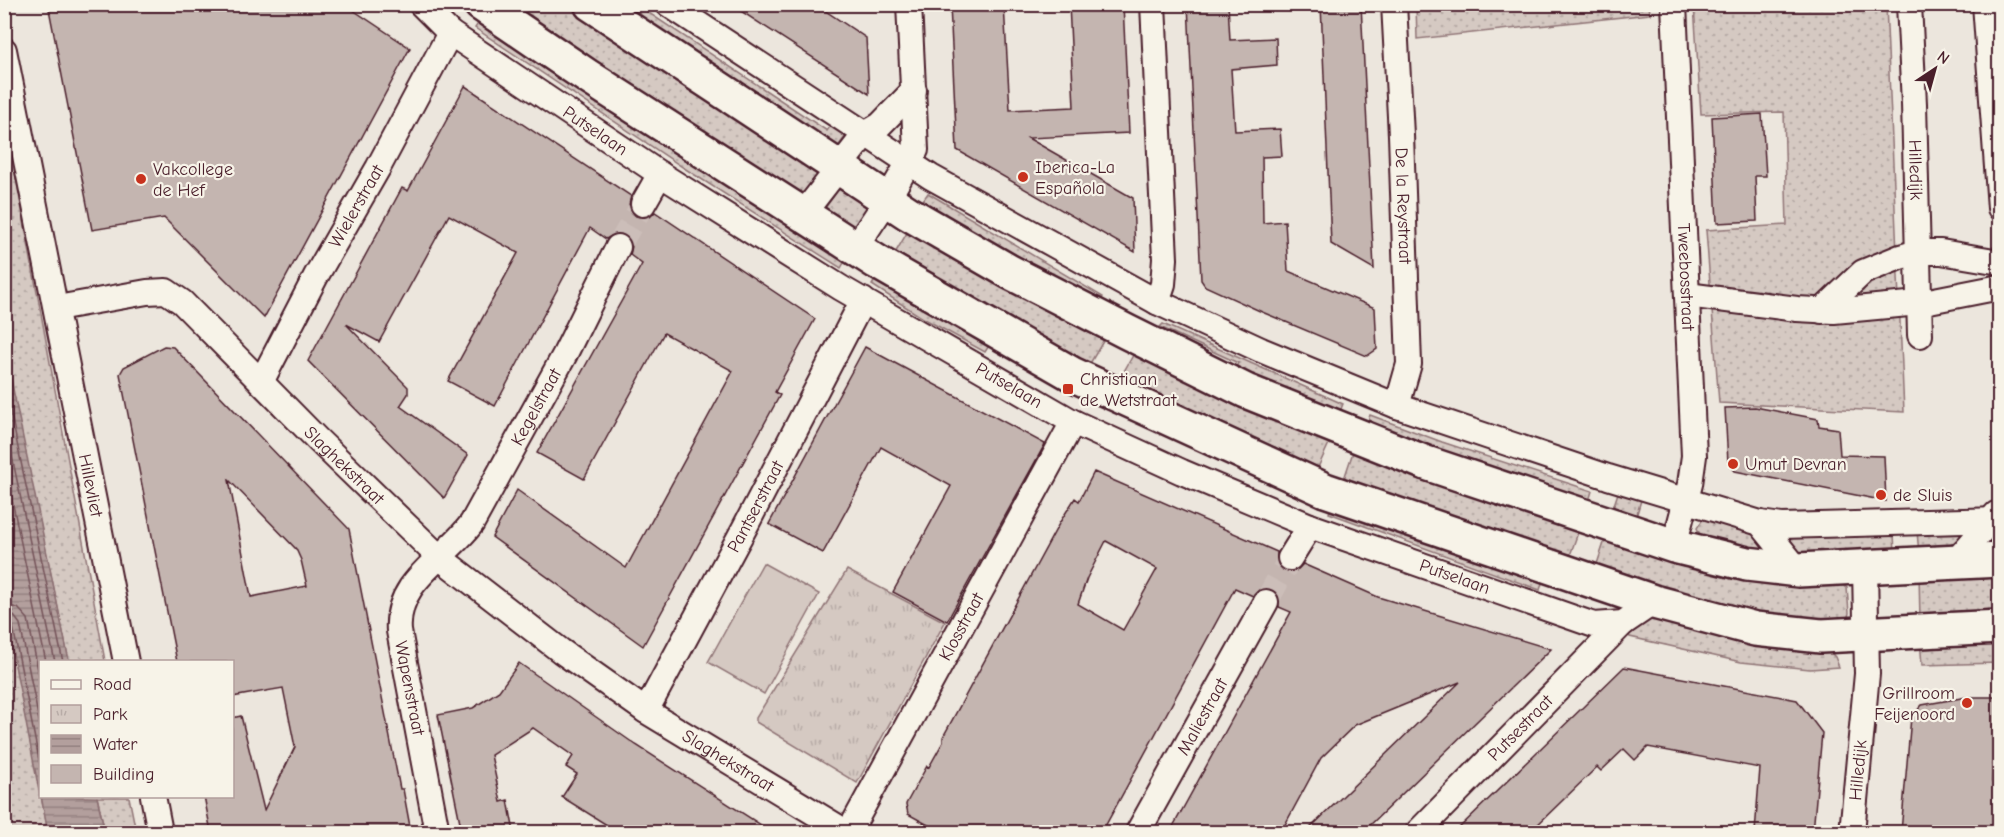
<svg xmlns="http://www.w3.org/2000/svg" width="2004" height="837" font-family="'Comic Neue',sans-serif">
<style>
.grass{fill:url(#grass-dots);stroke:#907476;stroke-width:1.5}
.park{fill:url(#park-tufts);stroke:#907476;stroke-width:1.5}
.garden{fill:#d5c9c2;stroke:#907476;stroke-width:1.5}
.water{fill:url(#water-rules);stroke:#896c6f;stroke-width:1.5}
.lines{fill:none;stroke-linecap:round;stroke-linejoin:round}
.shore{stroke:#745259;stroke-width:1.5}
.building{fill:#c4b5b0;stroke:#4a1f2b;stroke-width:1.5;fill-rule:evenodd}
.minor-tunnel{stroke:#ccbeb9;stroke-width:24;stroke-dasharray:24 12;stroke-linecap:butt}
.minor-casing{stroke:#4a1f2b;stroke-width:28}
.secondary-casing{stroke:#4a1f2b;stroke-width:38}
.minor{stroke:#f7f3e8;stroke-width:24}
.secondary{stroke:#f7f3e8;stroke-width:33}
.tram{stroke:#4a1f2b;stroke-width:1.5}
.poi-dot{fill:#c8321e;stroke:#f7f3e8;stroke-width:2}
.labels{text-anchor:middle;stroke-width:4.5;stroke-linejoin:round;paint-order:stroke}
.street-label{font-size:18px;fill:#4a1f2b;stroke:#f7f3e8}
.poi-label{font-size:18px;fill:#4a1f2b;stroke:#f7f3e8;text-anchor:start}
</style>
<defs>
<pattern id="grass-dots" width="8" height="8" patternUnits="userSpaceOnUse" patternTransform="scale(1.5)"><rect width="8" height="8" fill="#d5c9c2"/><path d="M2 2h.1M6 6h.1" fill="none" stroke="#b8aca7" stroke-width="1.8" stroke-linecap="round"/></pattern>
<pattern id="park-tufts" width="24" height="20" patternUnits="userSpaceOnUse" patternTransform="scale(1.5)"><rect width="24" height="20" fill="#d5c9c2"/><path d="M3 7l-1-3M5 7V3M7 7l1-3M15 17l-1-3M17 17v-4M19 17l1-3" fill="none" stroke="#b8aca7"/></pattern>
<pattern id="water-rules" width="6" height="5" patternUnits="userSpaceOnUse" patternTransform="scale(1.5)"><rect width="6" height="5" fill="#b39f9d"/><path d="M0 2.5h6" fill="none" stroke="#948180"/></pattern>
</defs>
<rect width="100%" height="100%" fill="#ece6dd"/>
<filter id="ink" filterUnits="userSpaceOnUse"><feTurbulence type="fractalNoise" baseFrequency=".0167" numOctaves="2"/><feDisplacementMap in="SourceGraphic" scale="12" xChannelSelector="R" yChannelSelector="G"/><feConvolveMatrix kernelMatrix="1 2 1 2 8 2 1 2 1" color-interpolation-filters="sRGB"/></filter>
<g filter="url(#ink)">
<g class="grass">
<path d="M1649 4 1650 14 1417 39 1416 5Z"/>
<path d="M500 5H577L826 169 800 205Z"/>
<path d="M615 5H637L827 131 833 122 848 133 834 152Z"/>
<path d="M1694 5H1886L1904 412 1719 403 1706 230 1787 225 1784 112 1701 114Z"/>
<path d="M479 22 689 161 845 261 841 268 684 168 475 28Z"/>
<path d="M4 113 105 661H69L4 350Z"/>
<path d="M844 182 874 201 857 228 847 231 827 216 825 208Z"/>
<path d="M928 193 1103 297 1100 303 919 206Z"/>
<path d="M911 226 1105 338 1085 372 891 260Z"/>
<path d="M878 275 990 344 985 352 923 318 872 285Z"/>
<path d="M1163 324 1343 404 1339 414 1235 370 1238 363 1160 327Z"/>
<path d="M1136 350 1331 439 1315 474 1118 382Z"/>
<path d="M1370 415 1442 442 1592 491 1589 501 1440 451 1367 424Z"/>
<path d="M1355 446 1581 524 1567 564 1342 485Z"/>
<path d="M1619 490 1642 497 1635 520 1611 514Z"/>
<path d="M1332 504 1543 580 1540 590 1329 513Z"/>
<path d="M1703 519 1754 531 1777 555 1702 539 1697 528Z"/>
<path d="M1608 531 1842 584 1847 588 1849 613 1847 620 1806 626 1594 573Z"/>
<path d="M1968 531 1945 549 1919 553 1917 532Z"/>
<path d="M1894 533 1895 554 1802 559 1783 535Z"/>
<path d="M1999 567V618L1920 622 1919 571Z"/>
<path d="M5 613 48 832H5Z"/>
<path d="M1659 615 1827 649 1835 657 1839 667 1810 669 1741 662 1630 637 1629 635Z"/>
<path d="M1999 636V663L1922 665 1920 640Z"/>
<path d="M97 797H129L136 832H105Z"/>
</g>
<path class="park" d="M847 570 945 622 857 783 756 722V718Z"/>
<path class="garden" d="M763 563 819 594 764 694 708 662Z"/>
<g class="water">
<path d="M5 350 69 661 40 662V796L5 613Z"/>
<path d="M41 796 97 797 105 832H48Z"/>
</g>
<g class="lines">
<g class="shore">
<path d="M4 381 63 662"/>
<path d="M4 418 55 662"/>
<path d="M4 462 46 662"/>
<path d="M4 605 18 608 28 619 40 680"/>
<path d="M4 614 14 616 20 624 40 726"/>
<path d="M4 621 10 622 13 627 40 765"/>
</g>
</g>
<g class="building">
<path d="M48 4H344L410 48 264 318 164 218 92 230Z"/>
<path d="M730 4H815L866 38 869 94Z"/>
<path d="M1069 4H1123L1129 133 1028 138 1133 198 1135 252 957 150 950 5H1004L1010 110 1074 107Z"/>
<path d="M1188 4H1228L1230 40 1276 38 1277 65 1231 69 1235 131 1280 129 1282 156 1262 157 1263 223 1285 221 1288 271 1375 308 1377 349 1367 356 1262 312 1205 286 1201 280Z"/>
<path d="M1321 4H1361L1374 269 1331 244Z"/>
<path d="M465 86 631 196 629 205 630 211 636 216 644 218 650 217 655 212 815 319 775 392 780 395 643 646 492 537 517 490 626 568 733 371 664 333 584 479 537 453 642 264 630 255 632 246 630 240 625 235 617 233 606 239 590 228 495 406 448 381 518 253 449 215 379 342 346 324 408 387V394L400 406 468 455 444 498 308 361 402 188 408 191Z"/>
<path d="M1762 114 1766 176H1755L1757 221 1717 223 1712 117Z"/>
<path d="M164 346 173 347 349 529 400 789H403L411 832H211L204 796H232V718L241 716 264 810 295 747 283 688 232 697V662H177L120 374 124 367ZM229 480 296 549 301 560 307 586 251 597Z"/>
<path d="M865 347 1045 444 947 621 893 592 951 486 881 447 823 553 769 524Z"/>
<path d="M1755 407 1818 419 1819 426 1838 429 1840 455 1884 456 1886 501 1735 471 1728 463 1725 408Z"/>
<path d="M1094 472 1277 552V564L1283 570 1290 572 1296 571 1303 564 1378 597 1551 649 1363 832H1306L1460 682 1355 725 1321 758 1281 832H1170L1291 612 1279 607 1278 595 1272 589 1265 588 1259 590 1253 596 1235 588 1102 832H941L908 814 906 804 927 766 929 767 943 742V737L1060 522 1075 498 1079 501ZM1106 541 1157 569 1123 630 1078 604 1087 578Z"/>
<path d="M519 663 636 745 772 832H618L562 797 577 774 566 767 573 756 533 728 491 755 501 802 508 800 514 832H462L438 715 473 708 499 691Z"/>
<path d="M1624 667 1797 700 1822 733 1813 832H1755L1760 768 1648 747 1635 760 1624 749 1601 771 1597 767 1530 832H1455Z"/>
<path d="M1967 697H2000V752L1994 751 1992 782 2000 790V832H1901L1911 717 1922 705Z"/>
</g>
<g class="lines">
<g class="minor-tunnel">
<path d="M618 247 643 204"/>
<path d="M1266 602 1290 558"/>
</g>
<g class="minor-casing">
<g id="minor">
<path id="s1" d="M421 4 450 33 660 174 841 288 1073 422 1182 472 1310 526 1594 625 1623 623 1654 602"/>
<path d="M668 4 931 177 1157 302 1261 350 1397 406 1608 477 1760 523 1798 570"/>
<path d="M1153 4 1165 259 1163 284 1157 302"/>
<path id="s2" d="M1394 4 1401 135 1409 364 1397 406"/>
<path id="s3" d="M1674 4 1694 456 1690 484 1674 546"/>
<path id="s4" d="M1909 4 1914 104 1920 335"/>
<path d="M1985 4 2000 208"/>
<path id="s5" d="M4 50 126 662"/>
<path d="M643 204 660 174"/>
<path d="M803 214 865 134 880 125 914 90"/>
<path d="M855 248 887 200 916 150 909 4"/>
<path d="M1687 295 1797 309 1834 311 1919 303 2000 287"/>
<path id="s6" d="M57 308 147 292 166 291 182 302 318 440 439 557 561 651 646 711 846 832"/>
<path d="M1822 311 1863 272 1900 257 1918 252H1941L2000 262"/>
<path id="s7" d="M261 382 316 276 378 168 450 33"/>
<path d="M1760 523 1782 526 2000 520"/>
<path d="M1290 558 1310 526"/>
<path d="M1955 562 1996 514"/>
<path id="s8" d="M646 711 745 527 863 300"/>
<path d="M153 796 160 832"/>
<path id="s9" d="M437 832 399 631C395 580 446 559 472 523L564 356 618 247"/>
<path id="s10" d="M849 832 1073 422"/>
<path id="s11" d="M1138 832 1266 602"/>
<path id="s12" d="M1418 832 1623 623"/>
<path id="s13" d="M1852 832 1867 674 1865 567"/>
</g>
</g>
<g class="secondary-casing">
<g id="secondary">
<path d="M481 4 587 76 877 262 1072 374 1325 490 1654 602 1755 629 1821 636 2000 627"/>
<path d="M591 4 908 213 1010 272 1127 332 1246 391 1426 463 1674 546 1747 564 1798 570 2000 560"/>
</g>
</g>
<use href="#minor" class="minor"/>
<use href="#secondary" class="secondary"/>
<path class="tram" d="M4 803 10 832"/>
</g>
</g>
<g class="poi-dot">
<circle cx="1023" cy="177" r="6"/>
<circle cx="141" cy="179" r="6"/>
<rect x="1062" y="383" width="12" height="12" rx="3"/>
<circle cx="1733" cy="464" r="6"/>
<circle cx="1881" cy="495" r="6"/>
<circle cx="1967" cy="703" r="6"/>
</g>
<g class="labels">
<g class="street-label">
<text dy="6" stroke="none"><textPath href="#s1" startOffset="216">Putselaan</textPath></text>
<text dy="6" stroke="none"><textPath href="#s4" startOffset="166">Hilledijk</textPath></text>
<text dy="6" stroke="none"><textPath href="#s2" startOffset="202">De la Reystraat</textPath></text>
<text dy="6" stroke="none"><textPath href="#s7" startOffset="200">Wielerstraat</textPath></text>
<text dy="6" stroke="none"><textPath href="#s3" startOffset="273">Tweebosstraat</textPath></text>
<text dy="6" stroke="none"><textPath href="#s1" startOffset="702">Putselaan</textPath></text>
<text dy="6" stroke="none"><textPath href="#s9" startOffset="472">Kegelstraat</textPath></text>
<text dy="6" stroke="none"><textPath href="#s6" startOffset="360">Slaghekstraat</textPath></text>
<text dy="6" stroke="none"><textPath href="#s5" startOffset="444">Hillevliet</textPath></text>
<text dy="6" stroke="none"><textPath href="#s8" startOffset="232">Pantserstraat</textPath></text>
<text dy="6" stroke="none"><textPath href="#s1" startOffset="1188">Putselaan</textPath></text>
<text dy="6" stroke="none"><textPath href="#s10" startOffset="234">Klosstraat</textPath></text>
<text transform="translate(410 688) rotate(79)" y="6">Wapenstraat</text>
<text dy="6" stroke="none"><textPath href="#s11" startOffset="132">Maliestraat</textPath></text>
<text dy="6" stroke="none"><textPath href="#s12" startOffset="146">Putsestraat</textPath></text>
<text dy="6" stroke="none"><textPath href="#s6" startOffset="846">Slaghekstraat</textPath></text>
<text dy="6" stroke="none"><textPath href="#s13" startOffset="62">Hilledijk</textPath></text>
</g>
<g class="poi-label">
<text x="1035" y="173">Iberica-La<tspan x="1035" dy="21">Española</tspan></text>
<text x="153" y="175">Vakcollege<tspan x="153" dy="21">de Hef</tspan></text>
<text x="1080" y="385">Christiaan<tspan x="1080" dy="21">de Wetstraat</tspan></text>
<text x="1745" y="470">Umut Devran</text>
<text x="1893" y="501">de Sluis</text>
<text x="1955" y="699" text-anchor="end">Grillroom<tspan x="1955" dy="21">Feijenoord</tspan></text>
</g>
</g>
<rect width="2004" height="837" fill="none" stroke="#f7f3e8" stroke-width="24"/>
<rect x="12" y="12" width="1980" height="813" fill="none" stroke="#4a1f2b" stroke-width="2" filter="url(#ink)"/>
<rect x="39" y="660" width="195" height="138" fill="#f7f3e8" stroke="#b29e9c" stroke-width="1.5"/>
<rect x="51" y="680" width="30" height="9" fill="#f7f3e8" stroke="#b29e9c" stroke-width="1.5"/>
<text x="93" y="690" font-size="18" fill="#4a1f2b">Road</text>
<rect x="51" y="705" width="30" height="18" fill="url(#park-tufts)" stroke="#b29e9c" stroke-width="1.5"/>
<text x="93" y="720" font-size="18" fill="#4a1f2b">Park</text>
<rect x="51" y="735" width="30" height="18" fill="url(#water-rules)" stroke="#b29e9c" stroke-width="1.5"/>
<text x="93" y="750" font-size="18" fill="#4a1f2b">Water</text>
<rect x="51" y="765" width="30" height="18" fill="#c4b5b0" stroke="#b29e9c" stroke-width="1.5"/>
<text x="93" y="780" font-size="18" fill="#4a1f2b">Building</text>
<g transform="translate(1935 69) rotate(36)" stroke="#f7f3e8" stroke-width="4.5" paint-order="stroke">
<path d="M0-4.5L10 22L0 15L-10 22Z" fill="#4a1f2b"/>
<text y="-9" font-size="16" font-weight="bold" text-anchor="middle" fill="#4a1f2b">N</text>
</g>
</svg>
